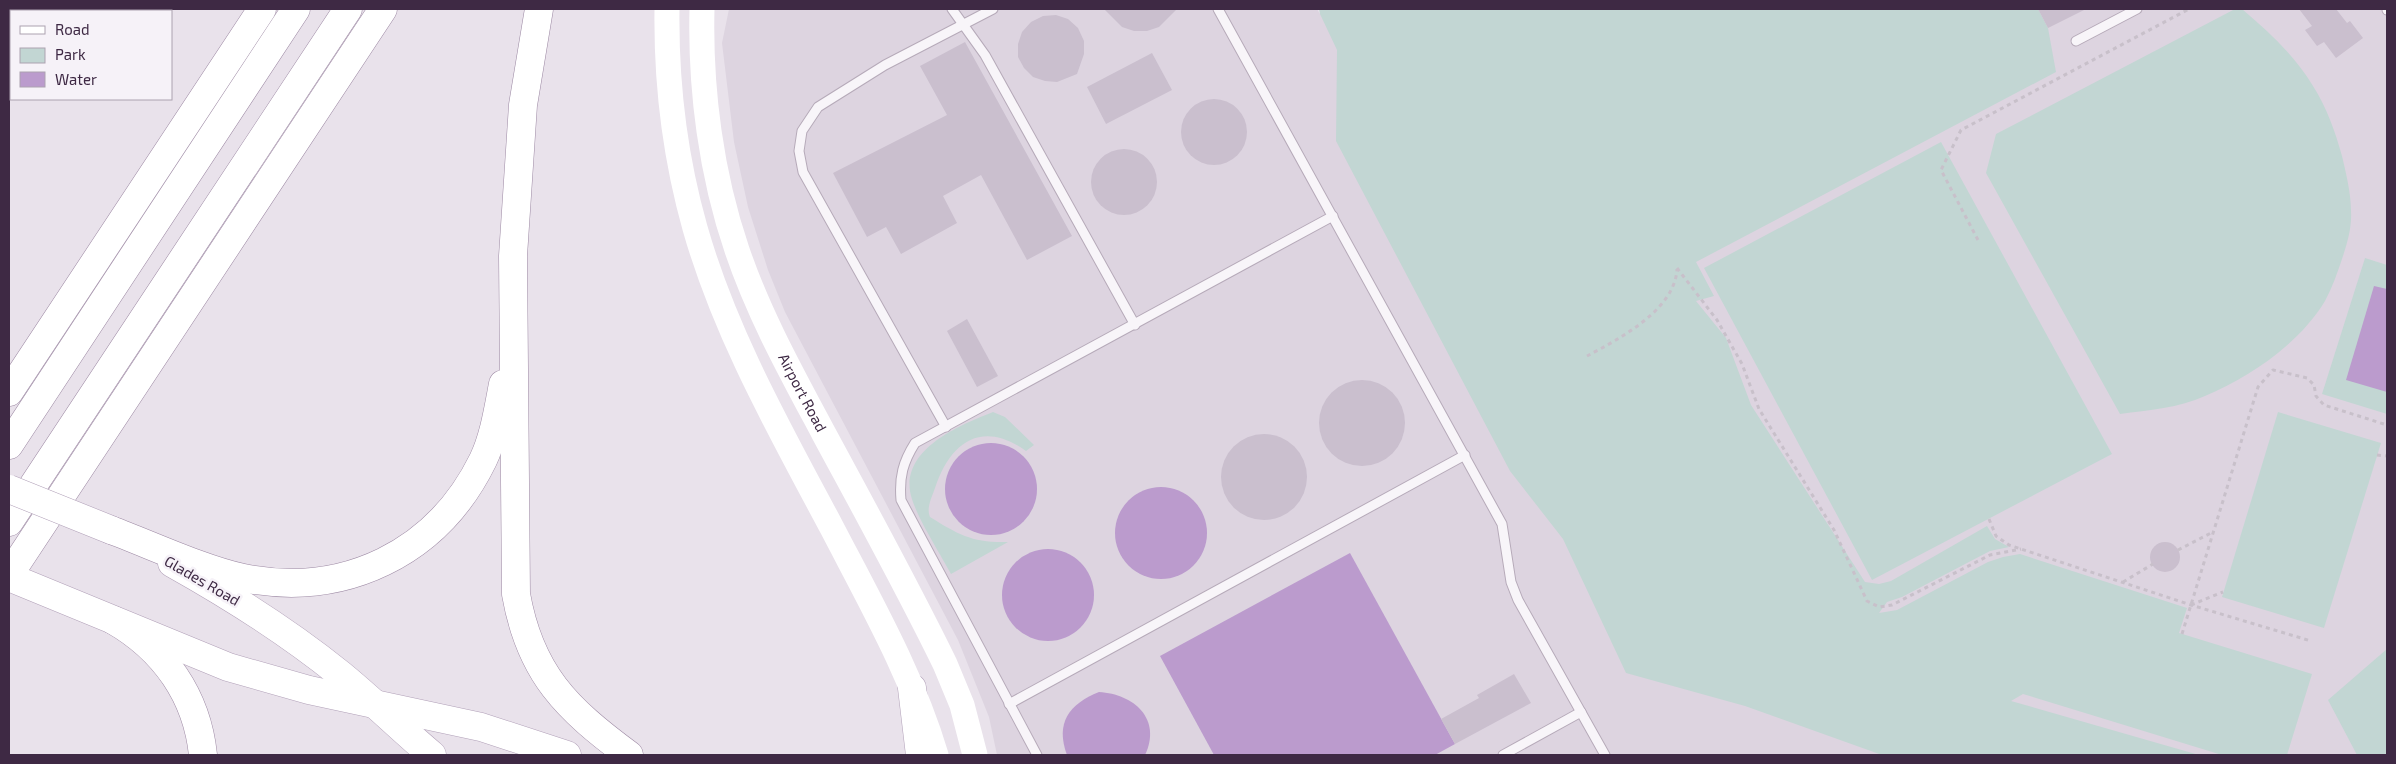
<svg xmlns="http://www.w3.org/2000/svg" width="2396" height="764" font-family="'Exo 2',sans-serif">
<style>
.built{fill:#ddd4e0}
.green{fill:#c2d6d3}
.water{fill:#bb9bcd}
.building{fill:#cabfce}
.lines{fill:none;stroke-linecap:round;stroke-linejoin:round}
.lane-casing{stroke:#b6aab9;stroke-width:11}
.primary-casing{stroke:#b1a0b8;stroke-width:29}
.highway-casing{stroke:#9c88a3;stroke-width:29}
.path{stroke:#c8c0ca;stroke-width:3;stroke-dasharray:4 4;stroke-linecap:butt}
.lane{stroke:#f8f5f9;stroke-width:9}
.secondary{stroke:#fff;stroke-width:25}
.primary{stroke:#fff;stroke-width:28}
.highway{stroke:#fff;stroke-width:28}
.primary-bridge-casing{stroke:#b1a0b8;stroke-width:29;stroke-linecap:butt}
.primary-bridge{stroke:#fff;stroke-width:28}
.labels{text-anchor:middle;stroke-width:5;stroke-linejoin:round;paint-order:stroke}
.street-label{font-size:15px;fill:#3e2944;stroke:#f6f2f8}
</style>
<rect width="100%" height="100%" fill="#e9e2eb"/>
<path class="built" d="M729 9H1317L1320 14 1330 9H2387V755H997L989 717 958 640 785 312 768 270 748 207 734 142 722 43Z"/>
<g class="green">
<path d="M1319 9H2038L2048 28 2056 72 1696 262 1714 296 1696 301 1726 338 1751 405 1865 582 1879 584 1891 581 1987 526 1995 539 2009 547 1990 551 1902 597 1887 602 1879 613 1897 610 1988 562 2003 557 2020 554 2187 608 2179 633 2312 674 2287 755H2222L2023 694 2011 701 2199 755H1882L1745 706 1626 673 1563 539 1510 471 1336 141 1337 50 1320 14Z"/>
<path d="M2235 9H2242C2269 32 2295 56 2313 86 2327 108 2335 131 2342 156 2346 173 2351 193 2351 211 2352 228 2347 244 2342 259 2337 274 2332 288 2325 301 2299 344 2250 377 2205 396 2179 408 2149 410 2120 414L1986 173 1996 134Z"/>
<path d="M1941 142 2112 454 1872 580 1704 268Z"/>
<path d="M2365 258 2387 265V414L2322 394Z"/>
<path d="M993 412 1005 417 1034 445 1026 451C982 419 950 442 935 488 932 497 926 508 930 517 959 535 973 543 1008 542L951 574C940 553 913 512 910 491 904 448 960 425 993 412Z"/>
<path d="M2278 412 2381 443 2324 628 2222 597Z"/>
<path d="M2387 649V755H2357L2328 700Z"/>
</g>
<g class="water">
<path d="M2374 286 2387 289V392L2346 380Z"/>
<circle cx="991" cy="489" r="46"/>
<circle cx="1161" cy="533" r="46"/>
<circle cx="1048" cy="595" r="46"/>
<path d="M1350 553 1455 744 1435 755H1214L1160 656Z"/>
<path d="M1099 692C1134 694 1162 719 1145 755H1067C1055 723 1069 704 1099 692Z"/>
</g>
<g class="building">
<path d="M1104 9H1177L1159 27 1147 31H1134L1122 27Z"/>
<path d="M2038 9H2086L2048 28Z"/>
<path d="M2299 9H2336L2347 23 2350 21 2363 38 2336 58 2324 42 2317 46 2305 30 2312 26Z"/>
<path d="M1056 15 1068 19 1078 28 1084 41V54L1077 74 1057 82 1045 81 1033 77 1024 68 1018 57V44L1022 32 1031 22 1043 16Z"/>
<path d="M965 42 1072 236 1027 260 981 175 943 196 957 223 901 254 886 227 867 237 833 173 947 115 920 66Z"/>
<path d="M1152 53 1172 90 1106 124 1087 87Z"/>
<circle cx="1214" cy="132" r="33"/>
<circle cx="1124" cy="182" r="33"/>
<path d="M967 319 998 376 977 387 947 331Z"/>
<circle cx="1362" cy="423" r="43"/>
<circle cx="1264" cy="477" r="43"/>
<circle cx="2165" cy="557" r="15"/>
<path d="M1514 674 1531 703 1455 744 1441 719 1479 698 1477 695Z"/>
</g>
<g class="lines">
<g class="lane-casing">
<g id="lane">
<path d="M952 9 985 55 1135 325"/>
<path d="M1218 9 1502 524 1511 582 1518 600 1605 755"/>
<path d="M2387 9V10"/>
<path d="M2076 41 2137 9"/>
<path d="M946 427 803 172 799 151 802 131 818 107 885 65 993 9"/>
<path d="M1009 704 1465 455"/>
<path d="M1037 755 901 500C899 477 903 462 915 443L1333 216"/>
<path d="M1503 755 1581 712"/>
</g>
</g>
<g class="primary-casing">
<g id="primary">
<path d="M172 563C231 596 288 632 340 674 372 700 401 729 432 755"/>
<path d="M9 577 228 667 309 690 481 727 567 755"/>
<path d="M912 688 920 755"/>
</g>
</g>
<g class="highway-casing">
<g id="highway">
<path d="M539 9 523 105 513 256 516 594C530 674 567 709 629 755"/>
<path d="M9 392 262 9"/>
<path d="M9 445 296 9"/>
<path d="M9 522 348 9"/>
<path d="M111 530C151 545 202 569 243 578 344 598 437 554 483 460 494 437 498 410 503 384"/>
<path d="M9 575 383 9"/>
<path d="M113 620C164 649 197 696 203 755"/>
</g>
</g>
<g class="path">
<path d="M1978 240 1941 170 1961 130 2189 9"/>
<path d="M1677 268 1717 320 1742 364 1759 409 1834 530 1867 601 1879 607 1892 605 1990 555 2021 549"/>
<path d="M1587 356C1619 339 1675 310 1677 269"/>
<path d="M2377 455 2387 456"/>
<path d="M1989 519 1996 536 2009 545 2191 605 2311 641"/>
<path d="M2178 550 2213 532"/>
<path d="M2123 582 2153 564"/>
<path d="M2191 605 2223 592"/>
<path d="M2182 634 2258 387 2273 370 2307 378 2314 385 2316 396 2324 405 2387 425"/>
</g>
<use href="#lane" class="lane"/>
<g class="secondary">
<path d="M667 9C666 82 675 157 695 228 725 334 781 432 832 528 871 603 912 675 936 755"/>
<path id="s1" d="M702 9C700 89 711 174 737 250 759 315 792 374 824 434 865 510 907 586 945 664L962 705 975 755"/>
</g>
<use href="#primary" class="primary"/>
<use href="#highway" class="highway"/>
<g class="primary-bridge-casing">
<path id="primary-bridge" d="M9 489 111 530"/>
</g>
<use href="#primary-bridge" class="primary-bridge"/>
</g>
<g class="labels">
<g class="street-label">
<text dy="5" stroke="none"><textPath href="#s1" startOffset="402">Airport Road</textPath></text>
<text transform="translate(202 581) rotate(30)" y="5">Glades Road</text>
</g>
</g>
<rect width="2396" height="764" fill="none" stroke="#3e2944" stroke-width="20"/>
<rect x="10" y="10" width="162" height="90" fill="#f6f2f8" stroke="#aca2b0"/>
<rect x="20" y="26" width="25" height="8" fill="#ffffff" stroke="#aca2b0"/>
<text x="55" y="35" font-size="15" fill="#3e2944">Road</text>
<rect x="20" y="48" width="25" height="15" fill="#c2d6d3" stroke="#aca2b0"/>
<text x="55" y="60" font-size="15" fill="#3e2944">Park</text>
<rect x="20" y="72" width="25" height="15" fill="#bb9bcd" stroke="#aca2b0"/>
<text x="55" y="85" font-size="15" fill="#3e2944">Water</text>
</svg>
